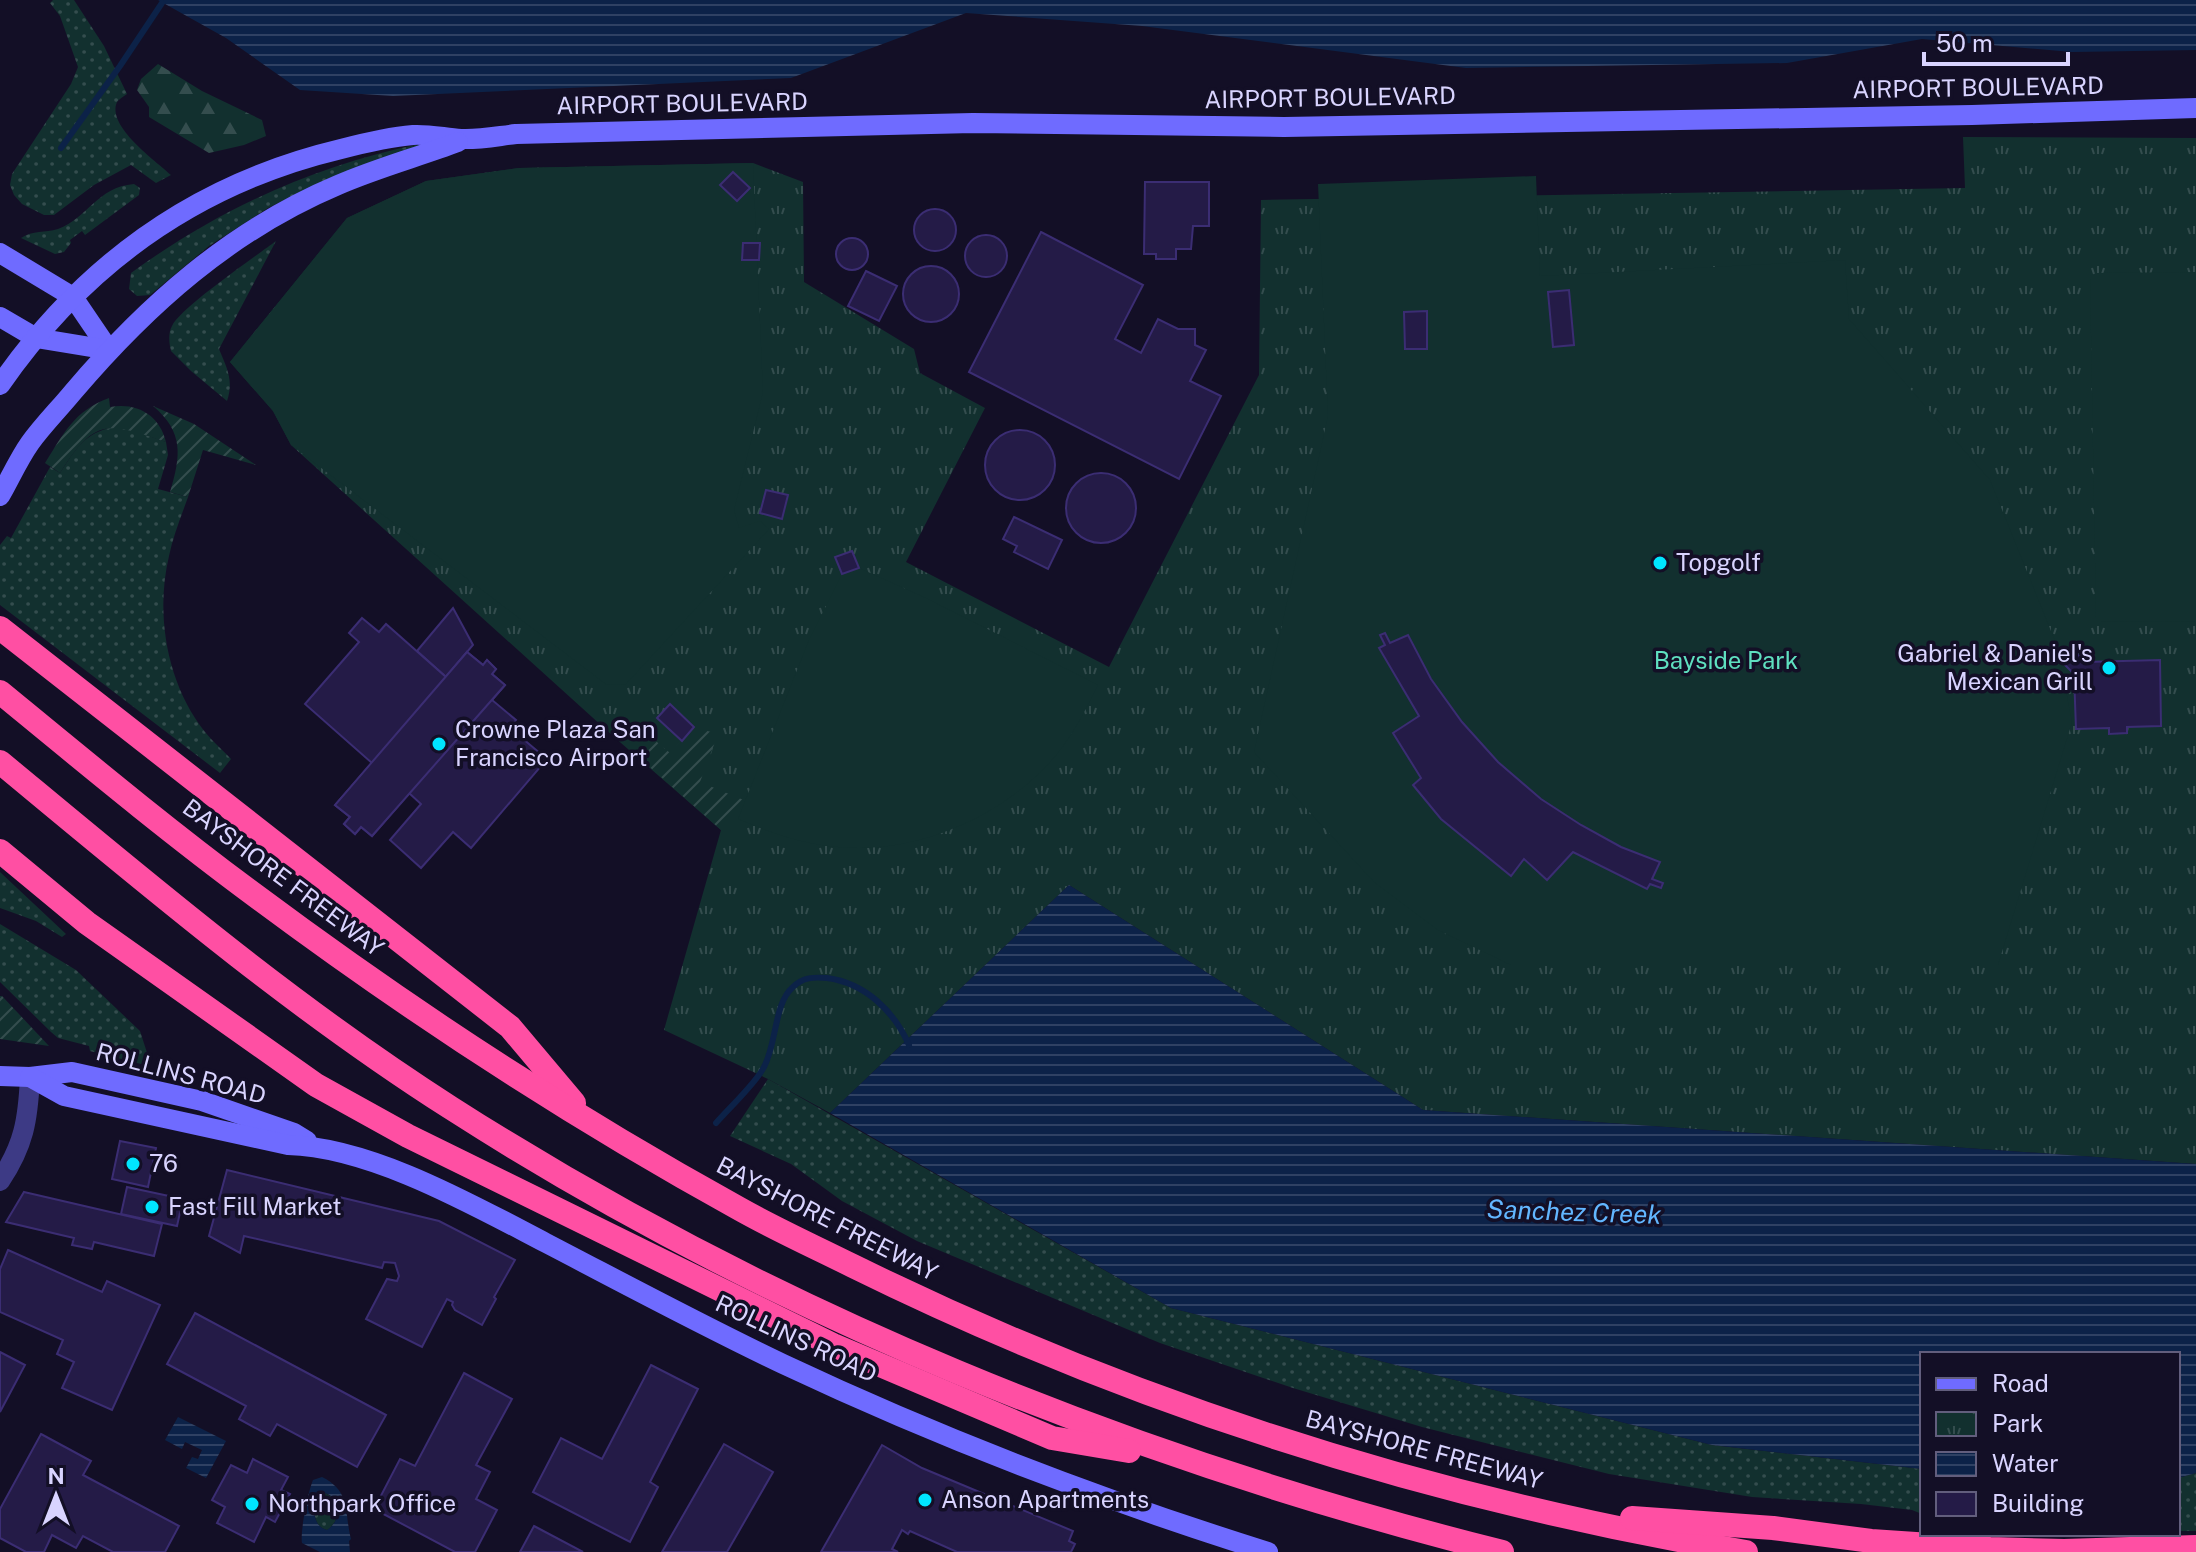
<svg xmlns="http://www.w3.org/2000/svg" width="2196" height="1552" font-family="'Public Sans',sans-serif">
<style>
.grass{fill:url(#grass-dots)}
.forest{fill:url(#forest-firs)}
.park{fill:url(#park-tufts)}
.garden{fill:url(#garden-furrows)}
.pitch{fill:#12302f}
.water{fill:url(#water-rules);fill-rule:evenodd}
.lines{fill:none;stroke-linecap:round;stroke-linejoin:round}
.stream{stroke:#0c2248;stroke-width:6}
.building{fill:#241b47;stroke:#3b2d73;stroke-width:2}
.street{stroke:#3d3a85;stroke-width:20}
.secondary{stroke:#6f6bff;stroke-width:20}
.highway{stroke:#ff4fa3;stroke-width:24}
.poi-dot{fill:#00e5ff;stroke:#130f26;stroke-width:3}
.labels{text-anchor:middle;stroke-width:7;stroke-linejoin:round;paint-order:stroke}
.street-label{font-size:24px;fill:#d9d4ff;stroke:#130f26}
.poi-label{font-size:24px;fill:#d9d4ff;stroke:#130f26;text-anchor:start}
.park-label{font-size:24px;fill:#5fe0c0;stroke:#130f26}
.water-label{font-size:26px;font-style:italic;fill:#62b6ff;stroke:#130f26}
</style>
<defs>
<pattern id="grass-dots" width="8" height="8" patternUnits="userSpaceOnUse" patternTransform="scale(2)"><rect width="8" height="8" fill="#12302f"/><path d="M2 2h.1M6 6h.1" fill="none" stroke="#344d4e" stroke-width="1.8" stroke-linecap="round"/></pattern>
<pattern id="forest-firs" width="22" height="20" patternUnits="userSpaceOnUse" patternTransform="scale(2)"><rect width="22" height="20" fill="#12302f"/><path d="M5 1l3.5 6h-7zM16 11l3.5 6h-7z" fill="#344d4e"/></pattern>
<pattern id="park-tufts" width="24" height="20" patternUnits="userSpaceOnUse" patternTransform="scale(2)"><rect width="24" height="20" fill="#12302f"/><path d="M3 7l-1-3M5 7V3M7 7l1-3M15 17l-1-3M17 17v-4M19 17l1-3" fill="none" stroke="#344d4e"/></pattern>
<pattern id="garden-furrows" width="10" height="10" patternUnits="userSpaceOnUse" patternTransform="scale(2)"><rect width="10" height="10" fill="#12302f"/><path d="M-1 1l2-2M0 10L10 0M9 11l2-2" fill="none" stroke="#344d4e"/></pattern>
<pattern id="water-rules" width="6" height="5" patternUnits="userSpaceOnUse" patternTransform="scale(2)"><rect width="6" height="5" fill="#0c2248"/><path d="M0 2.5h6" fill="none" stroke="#2f4163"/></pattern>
</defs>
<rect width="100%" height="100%" fill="#130f26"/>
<g class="grass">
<path d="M53 0H74L104 46 127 94C123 97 119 99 117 102 106 126 156 161 171 175L156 183 131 165 94 185 54 215H44L22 204 14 195 10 185 12 174 71 84 78 67 60 16 50 3Z"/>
<path d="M420 144 421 146 300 192 268 208 209 246 150 295 137 296 129 289 131 273C219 209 313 166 420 144Z"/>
<path d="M134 184 140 188 139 195 85 235 82 231 70 240 71 243 64 252 55 254 21 238C33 230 45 233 58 229 88 218 97 187 134 184Z"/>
<path d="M276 241 219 349C227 368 234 381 227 401L191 371 171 351C169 343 168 333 172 326 180 308 256 256 276 241Z"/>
<path d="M114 427 129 429 166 442 168 455 158 489 188 497C181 517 173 536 169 556 155 615 167 684 205 732 213 742 223 750 231 759L220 773 0 605V545L7 536 11 538 50 467 60 473C75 450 85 432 114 427Z"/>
<path d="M0 872 66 934 62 937 36 921 0 908Z"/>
<path d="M0 924 76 970 140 1031 150 1062 145 1065 90 1051 89 1046 58 1038 51 1032 0 982Z"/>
<path d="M768 1079 1171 1308 1712 1445 1922 1469V1514L1912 1510 1861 1504 1752 1497 1609 1474 1422 1427 1293 1388 1160 1343 917 1241 842 1201 791 1164 730 1136Z"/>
<path d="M2196 1473V1531H2178V1478Z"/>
<path d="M321 1492C343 1497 343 1519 327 1530 313 1527 313 1509 315 1497Z"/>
</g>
<path class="forest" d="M158 64 202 91 262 120 266 136 244 145 209 153 149 117V107L137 90 141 79Z"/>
<path class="park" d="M1963 137 2196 138V1164L1423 1110 1069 885 830 1113 768 1079 664 1030 721 830 613 736 291 445 273 411 230 362 347 218 426 181 519 168 753 163 803 182 804 282 914 349 920 373 985 408 906 562 1109 667 1259 375 1261 200 1965 188Z"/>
<g class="garden">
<path d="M109 398 110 407C138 402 160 416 166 442 108 422 95 417 60 473L45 463C64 433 74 411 109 398Z"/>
<path d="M153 406 194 424 256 465 203 450 188 497 170 492C181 456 184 432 153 406Z"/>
<path d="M694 727 718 734 700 782 746 801 738 819 721 830 635 754 651 737 670 753Z"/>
<path d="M0 996H2L49 1046 0 1039Z"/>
</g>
<g class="pitch">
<path d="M753 163 763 392 734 510 739 528 760 521 769 529 626 684 607 685 291 445 273 411 230 362 347 218 426 181 519 168Z"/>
<path d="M1536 176 1540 276 1845 260 1849 319 1990 480 2057 646 2072 722 1998 965H1511L1438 930 1374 882 1254 752 1328 416 1318 184Z"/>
<path d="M2196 272V621L2101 622 2096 618 2090 278 2096 273Z"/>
<path d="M859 568 926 598 1098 685C1086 709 1074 733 1057 754 1007 815 918 855 838 847 803 844 771 833 738 819L809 640 842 574Z"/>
</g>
<g class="water">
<path d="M158 0H2196V50L2072 52 1922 39 1787 63 1466 68 1142 26 966 13 791 78 393 96 300 90 226 38Z"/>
<path d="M1069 885 1423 1110 2196 1164V1473L2178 1478V1354H1922V1469L1712 1445 1171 1308 830 1113Z"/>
<path d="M178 1417 226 1441 206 1478 186 1468 192 1457 198 1459 202 1450 185 1442 182 1449 165 1440Z"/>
<path d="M322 1477C352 1492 344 1513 351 1539L349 1541 350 1552H320L302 1543C300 1532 308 1492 313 1480ZM321 1492C343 1496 343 1519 327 1530 313 1527 313 1509 315 1497Z"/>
</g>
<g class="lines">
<g class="stream">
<path d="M61 148 120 66 162 3"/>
<path d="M716 1123C729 1108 756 1083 764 1067 777 1043 774 1003 793 987 803 977 814 977 827 978 865 983 894 1011 909 1045"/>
</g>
</g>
<g class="building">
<path d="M733 172 750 188 737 201 720 185Z"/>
<path d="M1145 182H1209V226H1193L1191 249H1176V259H1156V254H1144Z"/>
<circle cx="935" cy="230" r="21"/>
<path d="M1041 232 1143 285 1115 339 1141 353 1158 319 1178 329H1195V345L1206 350 1190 381 1221 396 1179 479 969 372Z"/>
<circle cx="986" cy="256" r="21"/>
<circle cx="852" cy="254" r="16"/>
<path d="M743 243H760L759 260H742Z"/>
<circle cx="931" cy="294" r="28"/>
<path d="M866 271 897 286 879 321 848 306Z"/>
<path d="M1569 290 1574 345 1553 347 1548 292Z"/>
<path d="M1427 311V349H1405L1404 312Z"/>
<circle cx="1020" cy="465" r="35"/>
<circle cx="1101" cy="508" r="35"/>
<path d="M766 490 788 495 782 519 760 513Z"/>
<path d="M1014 517 1062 540 1048 569 1014 552 1017 546 1003 539Z"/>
<path d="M852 551 859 568 842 574 835 557Z"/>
<path d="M453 608 473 645 446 677 417 651Z"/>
<path d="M362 618 379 632 386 624 446 677 467 652 483 665 487 660 496 669 492 674 505 685 492 700 516 720 510 728 547 759 471 848 453 832 421 868 390 840 421 804 409 793 372 836 361 827 355 834 344 824 350 817 335 805 372 763 305 704 359 642 349 633Z"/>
<path d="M1385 633 1390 643 1408 635 1431 679 1462 722 1498 762 1541 799 1581 825 1621 847 1660 862 1652 879 1663 883 1661 888 1650 884 1647 889 1573 852 1547 880 1524 859 1511 876 1441 819 1413 785 1421 778 1393 733 1419 716 1379 648 1385 645 1380 635Z"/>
<path d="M467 652 483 665 487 660 496 669 492 674 505 685 372 836 361 827 355 834 344 824 350 817 335 805Z"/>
<path d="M2076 653 2085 662 2160 660 2161 726 2127 727V733L2109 734V728L2076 729 2074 674 2065 665Z"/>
<path d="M670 704 694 727 682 741 657 718Z"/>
<path d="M120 1141 156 1148 148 1187 112 1179Z"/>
<path d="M227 1170 439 1221 515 1260 494 1297 496 1299 482 1325 455 1310 452 1305 453 1302 447 1299 422 1347 366 1319 387 1279 397 1281 399 1276 395 1263 384 1262 382 1268 244 1236 240 1253 209 1236Z"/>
<path d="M127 1187 183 1199 177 1226 121 1214Z"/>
<path d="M24 1192 162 1224 154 1256 94 1242 92 1249 72 1245 74 1238 6 1222Z"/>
<path d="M8 1250 102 1292 107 1281 160 1305 112 1410 62 1388 74 1362 57 1354 63 1340 0 1312V1269Z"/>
<path d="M195 1313 386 1415 357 1467 277 1424 270 1436 239 1419 246 1406 167 1364Z"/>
<path d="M0 1352 25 1365 0 1412Z"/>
<path d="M651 1365 698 1389 650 1482 658 1487 630 1542 533 1492 561 1438 602 1459Z"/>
<path d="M464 1373 512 1399 476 1465 490 1472 476 1499 497 1510 475 1552H455L374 1509 400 1459 415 1466Z"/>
<path d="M41 1434 91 1461 83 1475 179 1526 165 1552H113L83 1536 76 1548 52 1535 44 1552H26L0 1538V1509Z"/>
<path d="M724 1444 773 1472 727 1552H662Z"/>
<path d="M882 1445 922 1468 1073 1531 1069 1541 1075 1544 1071 1552H957L910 1531 908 1534 902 1530 892 1549 898 1552H821Z"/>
<path d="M253 1459 288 1477 281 1490 290 1494 275 1522 266 1517 254 1542 217 1523 225 1507 212 1500 231 1465 247 1473Z"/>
<path d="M534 1526 583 1552H520Z"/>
</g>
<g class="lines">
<path class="street" d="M0 1181C24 1145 28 1120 30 1077"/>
<g class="secondary">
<path d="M0 253 73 297 109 350"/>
<path d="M0 317 36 338 109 350"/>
<path d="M0 385C84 264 198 183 341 149 364 143 389 137 413 135 429 134 445 138 461 139 479 140 498 136 516 134L973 123 1284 127 1972 115 2196 108"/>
<path d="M0 496C10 479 18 460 30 443 43 425 59 409 73 392 147 305 231 230 338 185 377 168 418 157 458 142"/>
<path d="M0 1076 30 1077 72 1072 202 1101 294 1133 307 1141"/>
<path d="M30 1077 64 1096 288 1145C371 1147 473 1205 546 1243 625 1284 703 1326 783 1364 940 1438 1102 1500 1268 1552"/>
</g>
<g class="highway">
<path d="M0 628 510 1027 574 1103"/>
<path d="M0 692C84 761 168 831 256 896 409 1010 571 1116 738 1208 775 1229 815 1247 853 1266 1135 1405 1437 1500 1746 1552"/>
<path d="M0 762C146 883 291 1006 451 1108 772 1314 1132 1459 1502 1552"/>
<path d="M0 851 87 923 316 1085 408 1136 833 1345 1052 1438 1129 1451"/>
<path d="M1632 1518 1773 1528 1871 1541 1990 1549 2064 1551 2196 1547"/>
</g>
</g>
<g class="poi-dot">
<circle cx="1660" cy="563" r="8"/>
<circle cx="2109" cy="668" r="8"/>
<circle cx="439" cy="744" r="8"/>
<circle cx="133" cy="1164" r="8"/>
<circle cx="152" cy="1207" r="8"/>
<circle cx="925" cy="1500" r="8"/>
<circle cx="252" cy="1504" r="8"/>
</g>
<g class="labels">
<g class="street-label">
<text transform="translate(1978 88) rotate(-1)" y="8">AIRPORT BOULEVARD</text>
<text transform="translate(1330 98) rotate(-1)" y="8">AIRPORT BOULEVARD</text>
<text transform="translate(682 104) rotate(-1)" y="8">AIRPORT BOULEVARD</text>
<text transform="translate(283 878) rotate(37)" y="8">BAYSHORE FREEWAY</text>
<text transform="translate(181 1074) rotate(15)" y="8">ROLLINS ROAD</text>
<text transform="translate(827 1219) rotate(27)" y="8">BAYSHORE FREEWAY</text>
<text transform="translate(796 1339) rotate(25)" y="8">ROLLINS ROAD</text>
<text transform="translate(1424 1450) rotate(15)" y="8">BAYSHORE FREEWAY</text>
</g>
<g class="poi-label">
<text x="1676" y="571">Topgolf</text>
<text x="2093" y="662" text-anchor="end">Gabriel &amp; Daniel's<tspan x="2093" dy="28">Mexican Grill</tspan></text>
<text x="455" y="738">Crowne Plaza San<tspan x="455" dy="28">Francisco Airport</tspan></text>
<text x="149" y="1172">76</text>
<text x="168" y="1215">Fast Fill Market</text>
<text x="941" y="1508">Anson Apartments</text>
<text x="268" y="1512">Northpark Office</text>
</g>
<g class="park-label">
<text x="1726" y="669">Bayside Park</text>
</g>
<g class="water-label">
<text transform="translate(1574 1212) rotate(2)" y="9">Sanchez Creek</text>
</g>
</g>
<rect x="1920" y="1352" width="260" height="184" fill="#130f26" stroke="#625e7d" stroke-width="2"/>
<rect x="1936" y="1378" width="40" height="12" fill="#6f6bff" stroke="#625e7d" stroke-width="2"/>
<text x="1992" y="1392" font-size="24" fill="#d9d4ff">Road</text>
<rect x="1936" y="1412" width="40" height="24" fill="url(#park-tufts)" stroke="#625e7d" stroke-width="2"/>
<text x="1992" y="1432" font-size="24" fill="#d9d4ff">Park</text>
<rect x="1936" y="1452" width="40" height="24" fill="url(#water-rules)" stroke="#625e7d" stroke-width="2"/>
<text x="1992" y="1472" font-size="24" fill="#d9d4ff">Water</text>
<rect x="1936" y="1492" width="40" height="24" fill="#241b47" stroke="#625e7d" stroke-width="2"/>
<text x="1992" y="1512" font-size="24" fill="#d9d4ff">Building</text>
<g transform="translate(56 1496)" stroke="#130f26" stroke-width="6" paint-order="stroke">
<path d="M0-6L14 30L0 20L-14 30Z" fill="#d9d4ff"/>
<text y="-12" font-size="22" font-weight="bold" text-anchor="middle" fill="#d9d4ff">N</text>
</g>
<path d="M1924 52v12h144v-12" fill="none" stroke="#d9d4ff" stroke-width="4"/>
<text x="1936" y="52" font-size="24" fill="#d9d4ff" stroke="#130f26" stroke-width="6" paint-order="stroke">50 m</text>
</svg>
